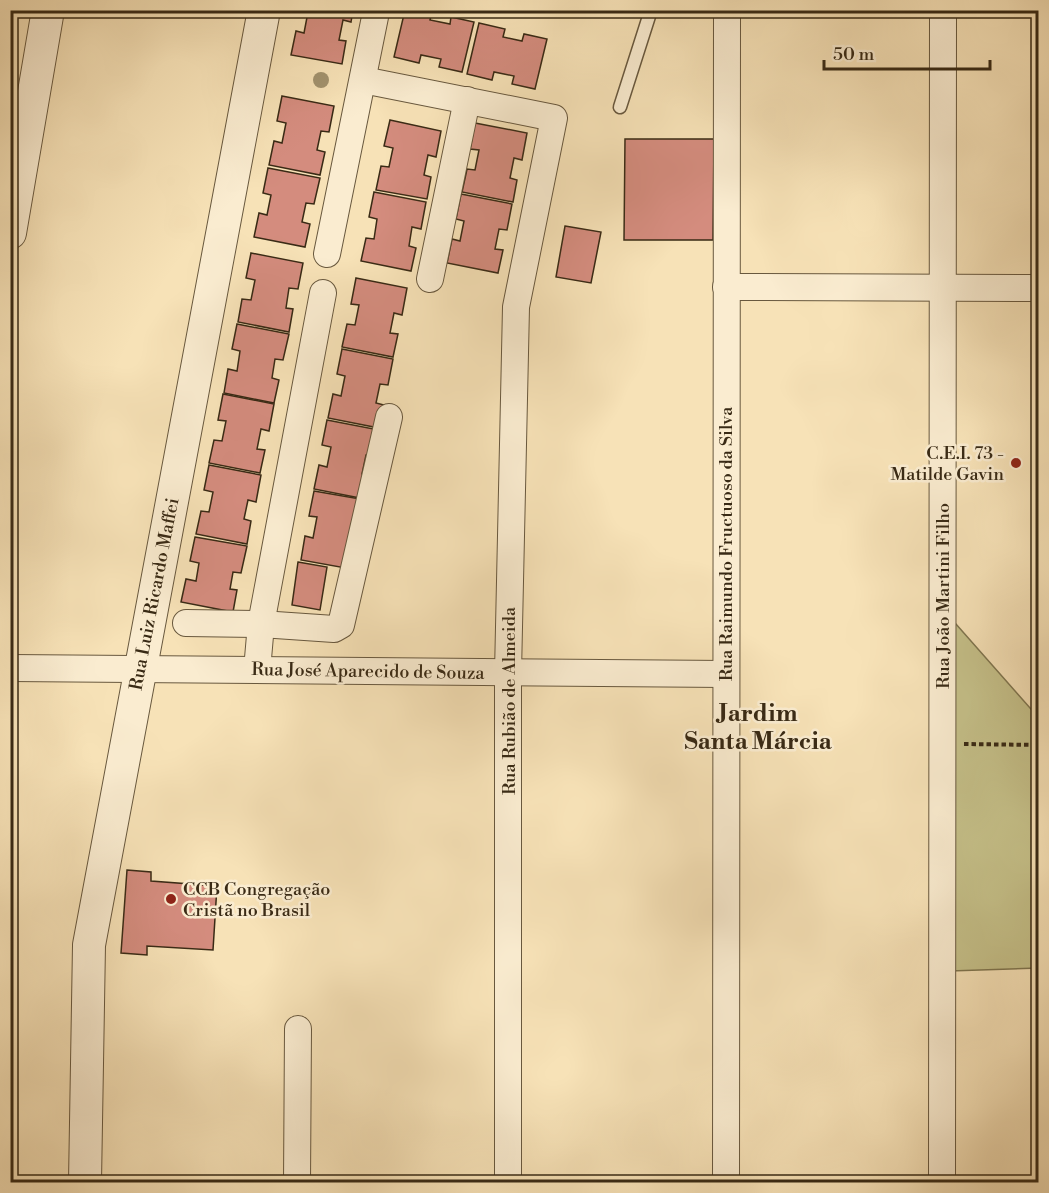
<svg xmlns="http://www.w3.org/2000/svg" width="1049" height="1193" font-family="'Libre Bodoni',serif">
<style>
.green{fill:#c5c089;stroke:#7f754f;stroke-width:1.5}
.building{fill:#d48c7e;stroke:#392a15;stroke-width:1.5}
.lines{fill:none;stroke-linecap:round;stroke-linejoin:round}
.service-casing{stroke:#68583e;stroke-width:15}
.minor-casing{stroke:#68583e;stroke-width:28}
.tertiary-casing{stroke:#68583e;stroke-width:34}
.path{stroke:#392a15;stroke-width:4;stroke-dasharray:4.5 3;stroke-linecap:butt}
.service{stroke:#faecd0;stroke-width:12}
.minor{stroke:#faecd0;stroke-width:26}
.tertiary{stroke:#faecd0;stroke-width:32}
.tree{fill:#a2926e}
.poi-dot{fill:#8f2418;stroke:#faecd0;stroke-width:2}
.labels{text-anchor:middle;stroke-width:5;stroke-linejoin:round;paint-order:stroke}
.poi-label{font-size:18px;fill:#392a15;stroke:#faecd0;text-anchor:end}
.street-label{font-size:18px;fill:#392a15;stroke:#faecd0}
.district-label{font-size:24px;font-weight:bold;fill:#392a15;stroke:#faecd0}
</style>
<rect width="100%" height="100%" fill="#f7e2b7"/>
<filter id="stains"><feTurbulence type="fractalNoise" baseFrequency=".00333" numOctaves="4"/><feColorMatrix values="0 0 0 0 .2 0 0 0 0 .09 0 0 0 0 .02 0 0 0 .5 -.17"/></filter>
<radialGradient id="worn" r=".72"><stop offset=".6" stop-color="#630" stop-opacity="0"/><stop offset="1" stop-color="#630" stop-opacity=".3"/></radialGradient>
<path class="green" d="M948 615 1038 717V968L950 971Z"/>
<g class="building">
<path d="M353 10 351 22 343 20 339 40 346 41 342 64 291 55 296 31 304 33 308 12 300 10Z"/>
<path d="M405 10 432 12 430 20 450 24 451 17 474 22 462 72 439 67 441 59 421 55 419 63 394 57Z"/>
<path d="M479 23 505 29 503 37 522 41 524 34 547 39 535 89 512 84 514 76 494 72 492 80 467 74Z"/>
<path d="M282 96 334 106 329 132 321 131 317 150 325 152 320 175 269 165 274 141 282 143 286 123 277 121Z"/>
<path d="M390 120 441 131 436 157 428 155 424 175 431 177 427 199 376 190 381 166 389 167 393 148 384 146Z"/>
<path d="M475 123 527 133 522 160 514 158 510 178 517 180 513 202 462 192 467 169 475 170 479 150 470 149Z"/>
<path d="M625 139H714L713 240H624Z"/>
<path d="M268 168 320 178 314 204 306 203 302 222 310 224 305 247 254 237 259 213 267 215 271 195 263 193Z"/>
<path d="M374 192 426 202 421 229 412 227 409 246 416 248 411 271 361 261 366 238 374 239 377 219 369 217Z"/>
<path d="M461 194 512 204 507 230 499 229 495 249 503 250 498 273 447 263 452 239 460 241 464 221 456 219Z"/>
<path d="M565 226 601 232 591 283 556 277Z"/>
<path d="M251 253 303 263 298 289 289 288 286 308 293 309 289 332 238 322 242 299 251 300 255 280 246 278Z"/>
<path d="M356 278 407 288 402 315 394 313 390 333 398 334 393 357 342 347 347 324 355 325 359 305 351 304Z"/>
<path d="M237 324 289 334 283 360 275 359 272 378 279 380 274 403 224 393 228 369 237 371 240 351 232 349Z"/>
<path d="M342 349 393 359 388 385 380 384 376 403 384 405 379 428 328 418 333 394 341 396 345 376 337 374Z"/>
<path d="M223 394 274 404 269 431 261 429 257 449 265 450 260 473 209 463 214 440 222 441 226 421 218 420Z"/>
<path d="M327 420 379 430 374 456 366 455 362 474 369 476 365 499 314 489 319 465 327 467 331 447 322 445Z"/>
<path d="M209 465 261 475 256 502 248 500 244 519 251 521 247 544 196 534 201 511 209 512 213 492 204 490Z"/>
<path d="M314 491 366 500 351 569 301 560 305 536 313 538 317 517 309 516Z"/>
<path d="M195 537 247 546 241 573 233 572 230 589 237 590 233 612 181 602 186 579 196 581 199 563 190 561Z"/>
<path d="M298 562 327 567 320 610 292 605Z"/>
<path d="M127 870 151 872V881L217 886 213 950 147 946V955L121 953Z"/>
</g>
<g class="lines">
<g class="service-casing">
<path id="service" d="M620 107 651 10"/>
</g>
<g class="minor-casing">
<g id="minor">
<path d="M363 80 554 118 516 307 508 673V1182"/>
<path d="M327 254 375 17"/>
<path d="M430 279 467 100"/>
<path d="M726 287 1038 288"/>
<path d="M186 623 261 624 334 629 341 625 389 417"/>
<path d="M10 668 726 674"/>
<path d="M257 670 261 624 323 293"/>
<path d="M297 1182 298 1029"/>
<path d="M726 1182 727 13"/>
<path d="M942 1182 943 10"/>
</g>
</g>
<g class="tertiary-casing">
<g id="tertiary">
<path d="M10 233 48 10"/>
<path d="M85 1182 89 945 264 10"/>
</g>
</g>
<path class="path" d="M964 744 1038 745"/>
<use href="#service" class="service"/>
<use href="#minor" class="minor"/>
<use href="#tertiary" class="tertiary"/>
</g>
<circle class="tree" cx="321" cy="80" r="8"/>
<g class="poi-dot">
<circle cx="1016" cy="463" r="6"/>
<circle cx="171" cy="899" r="6"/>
</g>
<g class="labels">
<g class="poi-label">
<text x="1004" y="459">C.E.I. 73 -<tspan x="1004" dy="21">Matilde Gavin</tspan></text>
<text x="183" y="895" text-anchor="start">CCB Congregação<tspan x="183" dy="21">Cristã no Brasil</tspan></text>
</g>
<g class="street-label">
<text transform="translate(726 544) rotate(-90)" y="6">Rua Raimundo Fructuoso da Silva</text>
<text transform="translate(154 594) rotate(-79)" y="6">Rua Luiz Ricardo Maffei</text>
<text transform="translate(943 596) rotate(-90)" y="6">Rua João Martini Filho</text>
<text transform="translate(368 671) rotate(1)" y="6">Rua José Aparecido de Souza</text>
<text transform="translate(509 701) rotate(-90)" y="6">Rua Rubião de Almeida</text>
</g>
<g class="district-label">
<text x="758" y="721">Jardim<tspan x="758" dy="28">Santa Márcia</tspan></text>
</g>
</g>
<rect width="1049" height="1193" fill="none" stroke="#f7e2b7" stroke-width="36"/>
<rect x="12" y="12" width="1025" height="1169" fill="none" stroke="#392a15" stroke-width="3"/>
<rect x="18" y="18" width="1013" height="1157" fill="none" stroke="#392a15" stroke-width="1.5"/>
<path d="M824 60v9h166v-9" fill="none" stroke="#392a15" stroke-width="3"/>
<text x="833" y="60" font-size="18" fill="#392a15" stroke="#faecd0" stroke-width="4.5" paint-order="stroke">50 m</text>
<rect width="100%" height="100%" filter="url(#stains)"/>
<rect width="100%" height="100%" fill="url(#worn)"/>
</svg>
